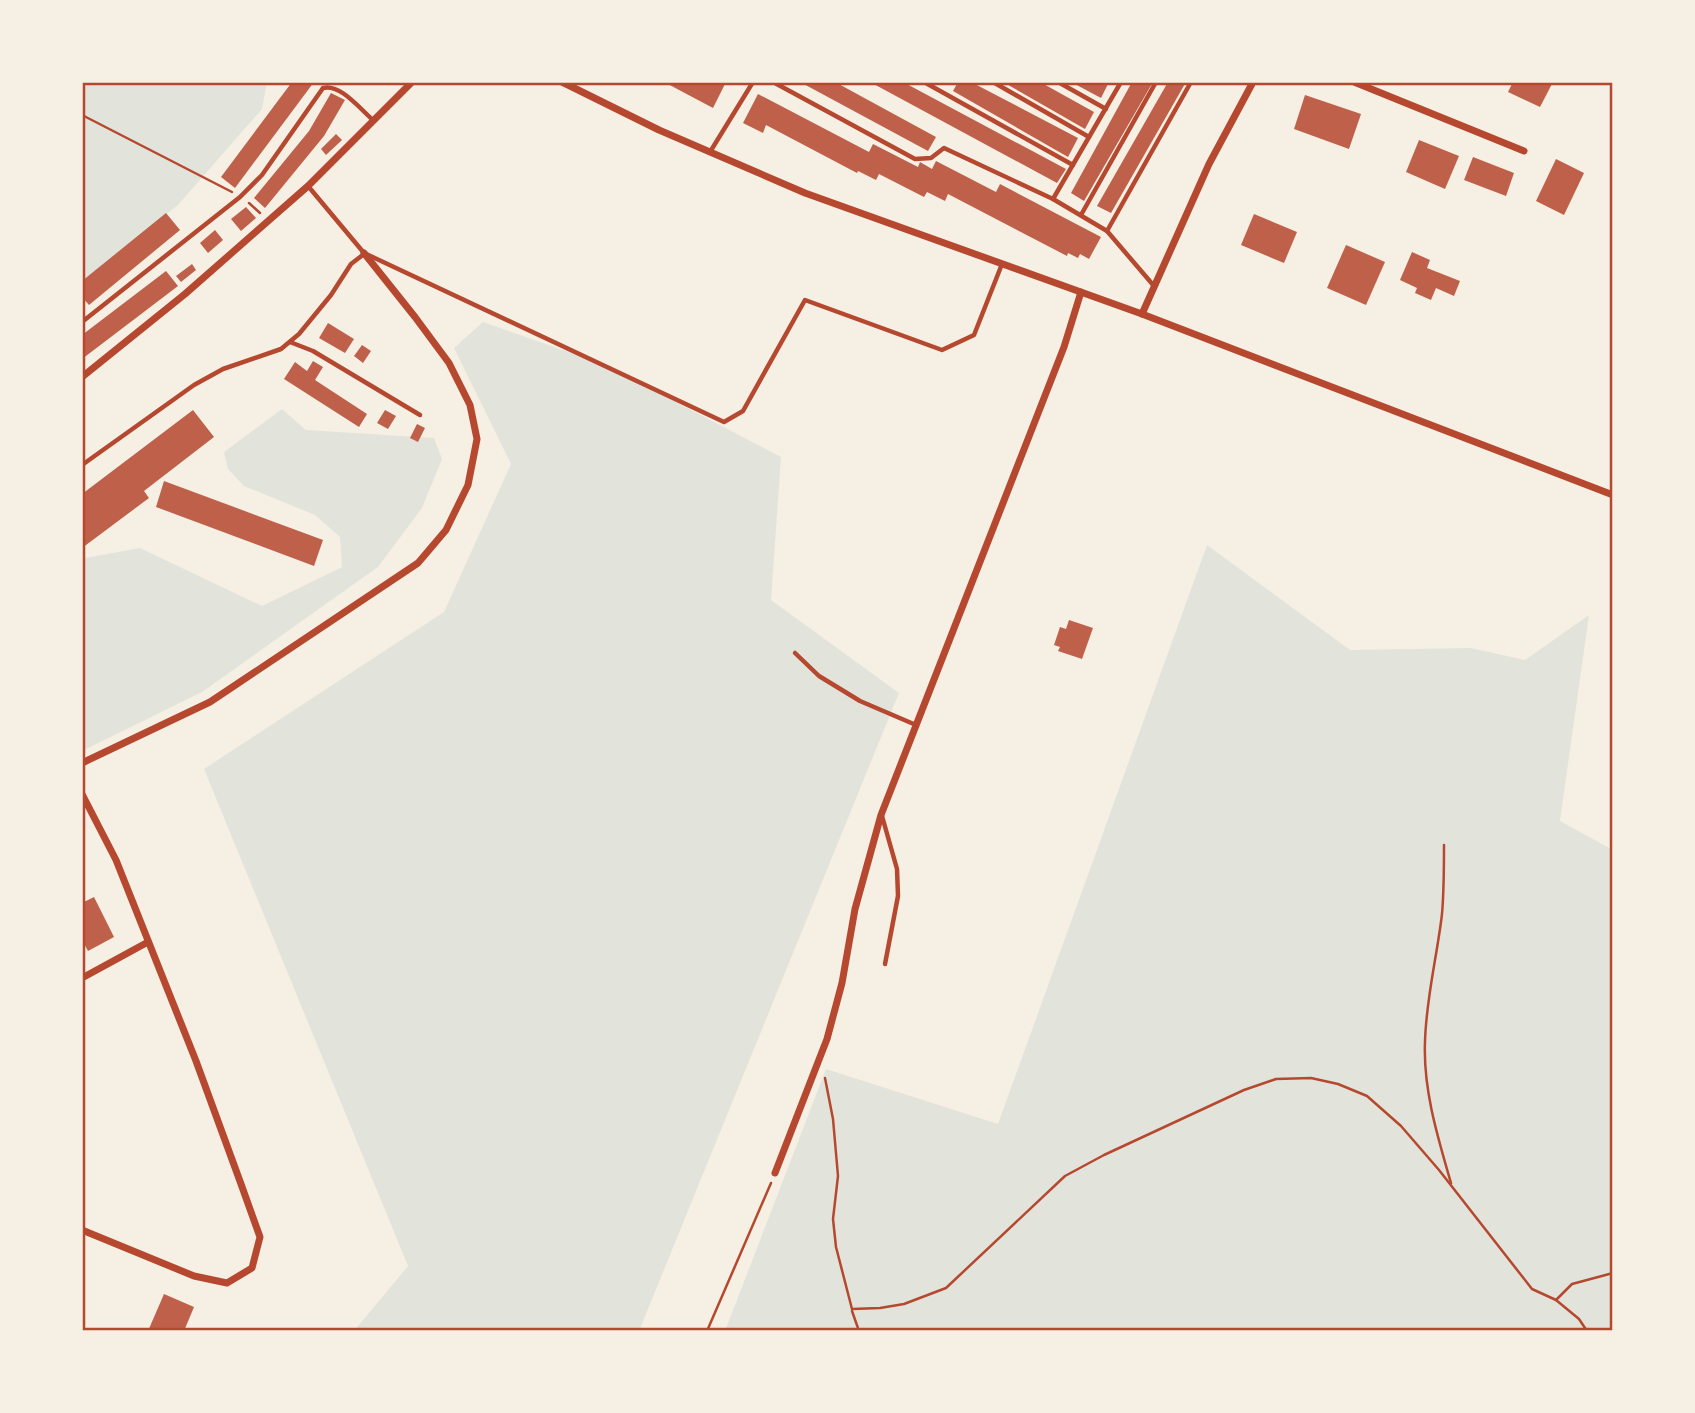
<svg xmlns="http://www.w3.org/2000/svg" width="1695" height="1413" font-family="'Source Sans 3',sans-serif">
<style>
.green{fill:#e2e4dc}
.building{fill:#bf614a}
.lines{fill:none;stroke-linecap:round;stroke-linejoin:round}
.path{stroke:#b5482f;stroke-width:2.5}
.service{stroke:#b5482f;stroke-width:4.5}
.minor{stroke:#b5482f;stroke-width:7}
.neatline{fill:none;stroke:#b5482f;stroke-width:2.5}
</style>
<rect width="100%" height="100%" fill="#f6efe4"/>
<g class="green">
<path d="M82 82H267L262 109 178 205 82 281Z"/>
<path d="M483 322 603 364 781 457 771 600 899 693 639 1331H354L408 1266 204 769 444 612 511 464 454 348Z"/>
<path d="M282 409 306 430 434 438 442 459 422 508 378 567 202 692 82 751V560L85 558 140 548 262 606 342 567 340 537 315 515 244 486 228 469 224 452Z"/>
<path d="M1207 545 1350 650 1471 648 1525 660 1589 615 1560 821 1613 850V1331H725L826 1069 998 1124Z"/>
</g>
<g class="building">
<path d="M292 82H314L235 188 221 177Z"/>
<path d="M664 82H726L713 108Z"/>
<path d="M800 82H835L936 137 928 151Z"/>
<path d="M870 82H903L1066 169 1057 183Z"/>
<path d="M958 82H971L1078 138 1068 157 953 91Z"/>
<path d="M1003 82H1040L1094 112 1085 129Z"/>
<path d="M1071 82H1109L1101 98Z"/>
<path d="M1132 82H1153L1084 201 1071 193Z"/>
<path d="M1168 82H1186L1111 213 1097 206Z"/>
<path d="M1513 82H1553L1540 107 1508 92Z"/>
<path d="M331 93 345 100 324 136 265 208 254 198 309 131Z"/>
<path d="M758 94 869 152 873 144 918 167 920 162 932 169 936 161 996 192 1000 184 1101 237 1089 259 1080 254 1078 258 1068 253 1067 256 948 194 945 201 927 192 924 197 879 174 876 180 858 171 857 173 766 125 763 133 743 123Z"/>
<path d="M1305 95 1361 114 1349 149 1294 129Z"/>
<path d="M336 134 342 140 326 155 321 149Z"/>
<path d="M1419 140 1459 156 1445 189 1406 172Z"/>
<path d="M1473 157 1514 173 1506 196 1464 180Z"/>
<path d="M1556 159 1584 173 1564 215 1536 201Z"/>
<path d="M246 207 256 218 241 231 231 219Z"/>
<path d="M166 213 180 230 89 305 82 297V281Z"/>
<path d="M1254 214 1297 232 1284 263 1241 245Z"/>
<path d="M215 230 223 240 208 253 200 243Z"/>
<path d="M1346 245 1385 262 1366 305 1327 288Z"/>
<path d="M1412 252 1430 260 1427 268 1460 281 1454 296 1436 288 1431 300 1415 293 1417 288 1400 280Z"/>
<path d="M192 264 196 270 181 282 176 276Z"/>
<path d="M166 271 178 286 82 359V335Z"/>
<path d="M328 323 354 339 345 353 319 338Z"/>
<path d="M362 345 371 351 363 363 354 356Z"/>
<path d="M313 361 323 367 315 380 367 414 359 427 284 379 295 362 307 371Z"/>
<path d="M193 410 214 437 144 491 149 498 82 548V494Z"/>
<path d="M385 410 396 416 388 429 377 423Z"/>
<path d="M417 424 425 428 418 442 410 438Z"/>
<path d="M164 481 323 540 314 566 156 507Z"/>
<path d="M1069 620 1093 628 1082 659 1058 651 1060 647 1054 645 1060 627 1066 629Z"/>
<path d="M94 897 114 937 88 951 82 940V903Z"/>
<path d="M164 1294 194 1307 184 1331H148Z"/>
</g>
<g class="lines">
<g class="path">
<path d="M82 115 232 192"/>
<path d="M249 203 260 213"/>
<path d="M1444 845C1444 868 1444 891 1442 914 1437 957 1426 998 1425 1042 1423 1090 1438 1138 1451 1183"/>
<path d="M825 1078 833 1119 838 1176 833 1219 836 1247 852 1309 880 1308 904 1304 946 1288 1065 1176 1104 1155 1244 1090 1276 1079 1311 1078 1338 1084 1367 1096 1401 1126 1439 1170 1532 1289 1556 1300 1579 1319 1587 1331"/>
<path d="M1556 1300 1572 1284 1613 1273"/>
<path d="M852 1311 859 1331"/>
<path d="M707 1331 771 1183"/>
</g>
<g class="service">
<path d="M773 82 915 159 931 158 944 148 1053 199 1107 231 1154 286"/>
<path d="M924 82 1073 165"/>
<path d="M993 82 1089 137"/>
<path d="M1058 82 1106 109"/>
<path d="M710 152 753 82"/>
<path d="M308 186 364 253 724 422 743 411 805 300 942 350 974 335 1002 264"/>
<path d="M1053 199 1121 82"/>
<path d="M1081 215 1156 82"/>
<path d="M1107 231 1191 82"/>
<path d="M82 322 240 197 262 175 323 88C340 83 361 110 373 120"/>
<path d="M290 342 313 351 420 415"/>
<path d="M82 465 194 385 223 369 281 349 299 334 331 295 351 264 364 254"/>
<path d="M795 653 819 676 860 701 916 725"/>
<path d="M882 816 897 869 898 896 885 964"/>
</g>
<g class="minor">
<path d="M562 82 659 130 805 193 1142 314 1613 495"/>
<path d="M1354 82 1524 151"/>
<path d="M1142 314 1209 164 1253 82"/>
<path d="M82 377 185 294 308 186 412 82"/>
<path d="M82 763 210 702 418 563 446 530 468 485 477 439 470 405 449 363 415 317 364 253"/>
<path d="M82 794 116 860 196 1061 241 1184 260 1237 252 1268 227 1283 194 1276 82 1230"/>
<path d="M82 978 148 942"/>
<path d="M775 1173 827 1039 842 983 855 909 881 815 1064 347 1081 292"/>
</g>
</g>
<rect width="1695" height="1413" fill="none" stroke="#f6efe4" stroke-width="168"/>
<rect x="84" y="84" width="1527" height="1245" class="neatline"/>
</svg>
